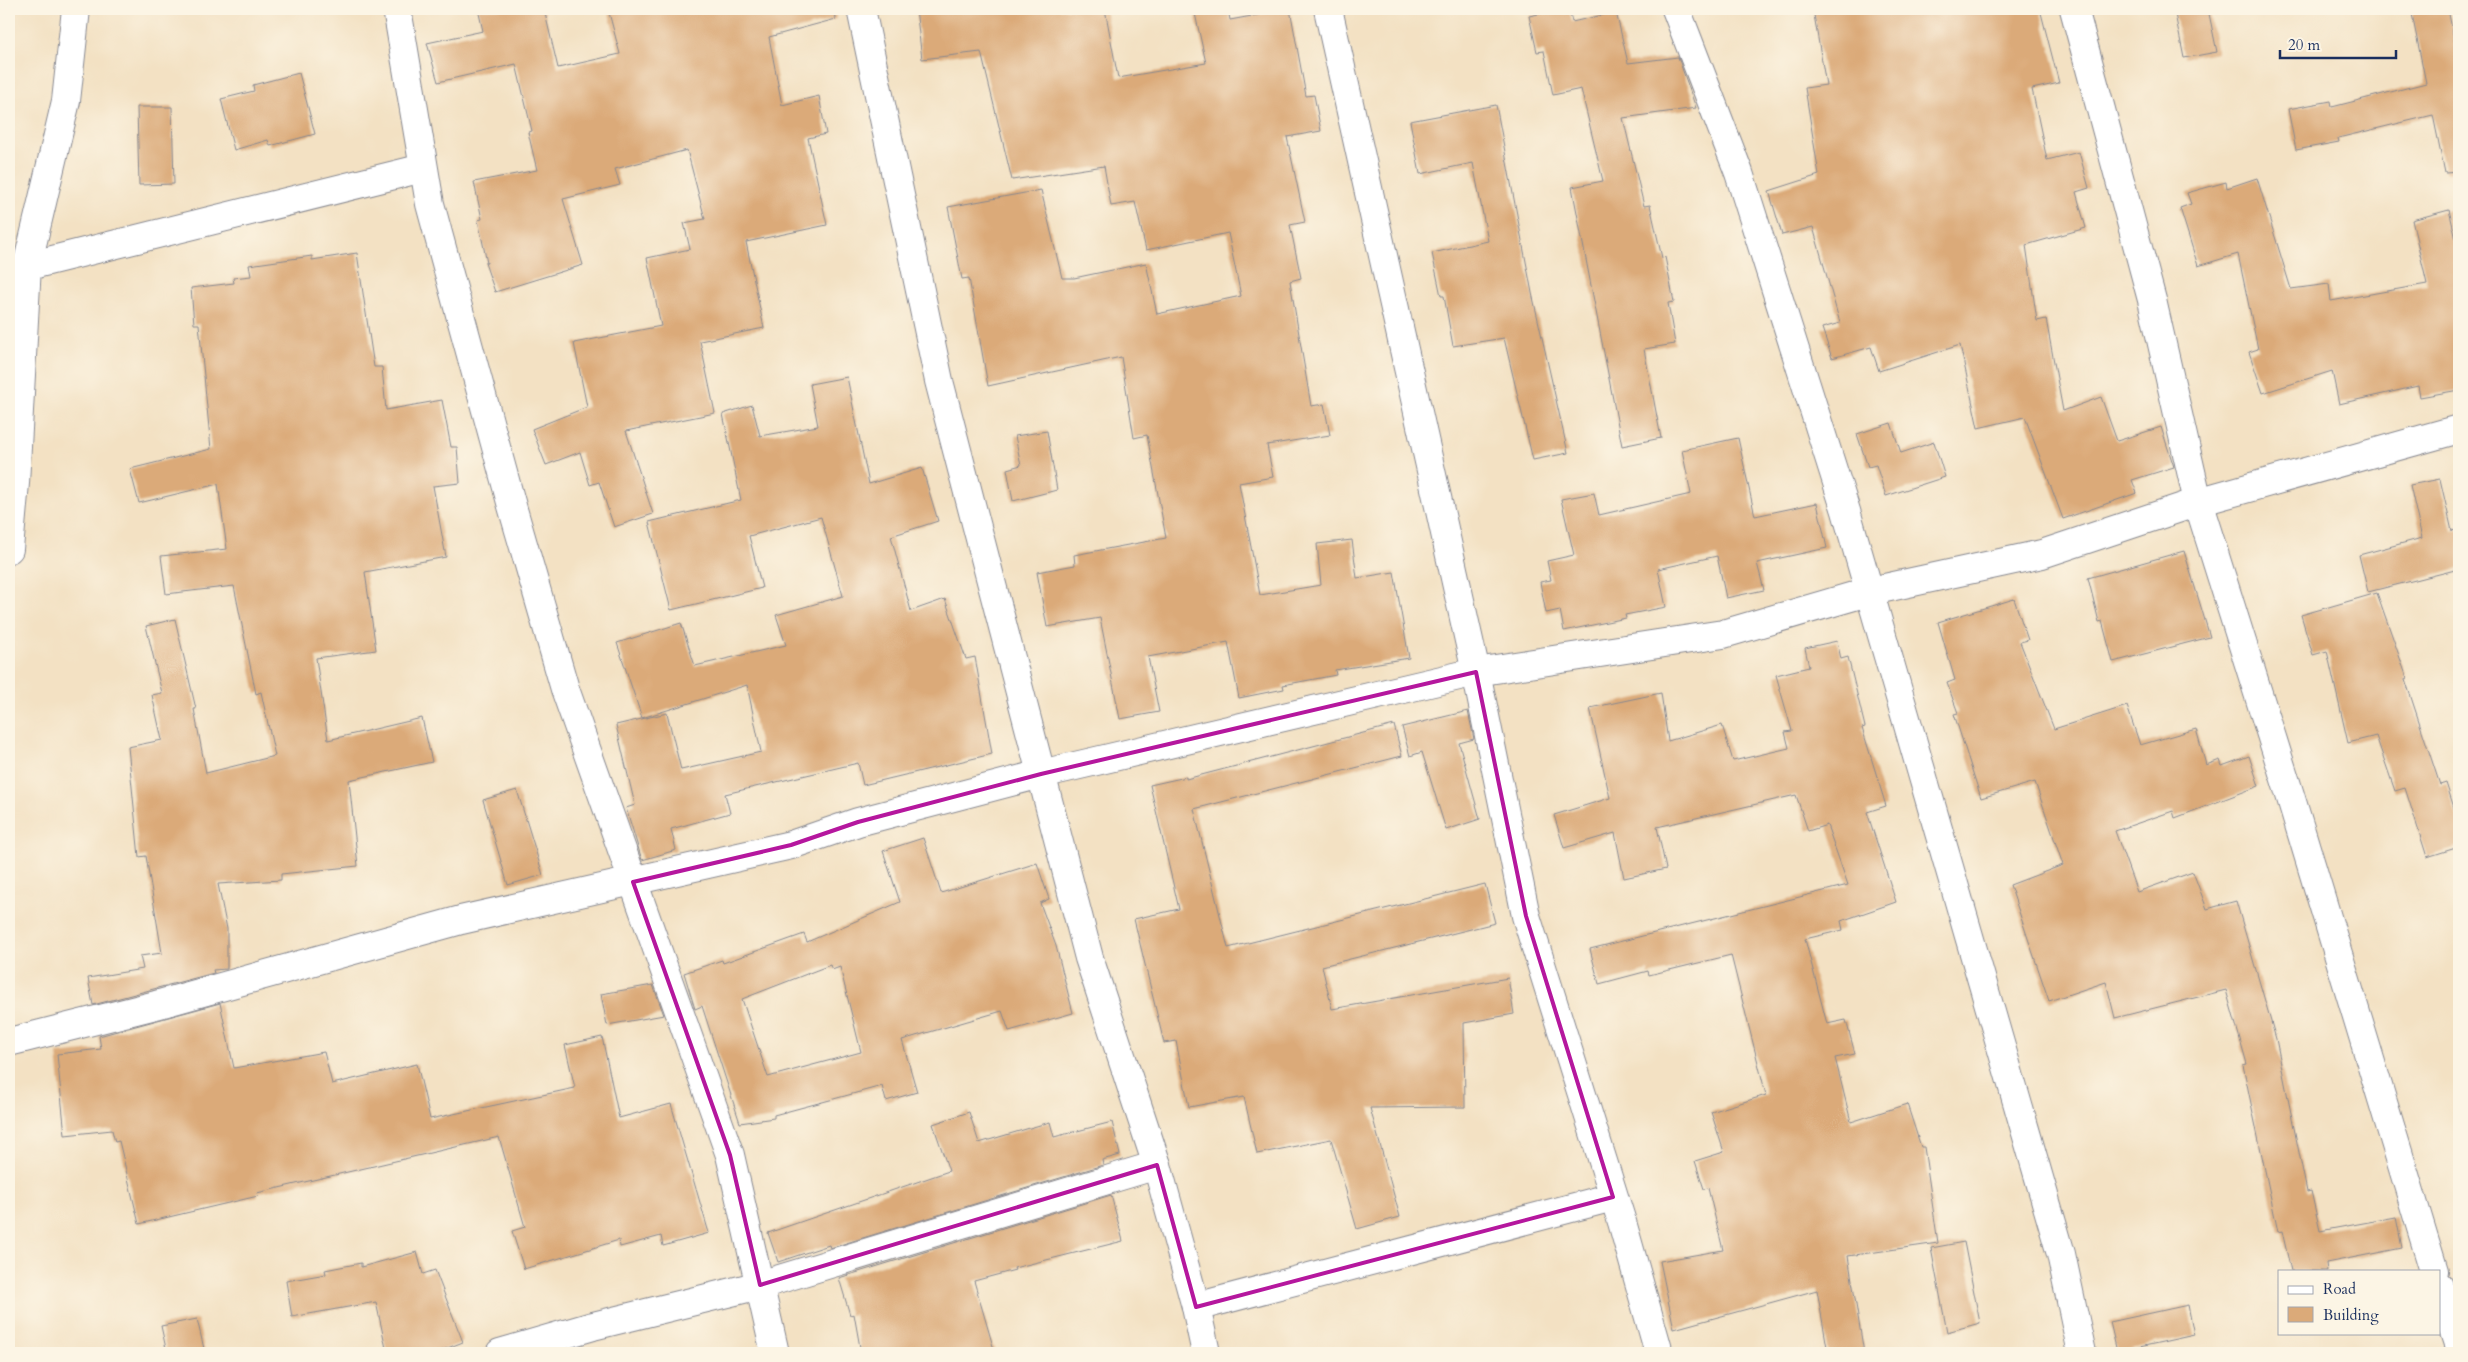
<svg xmlns="http://www.w3.org/2000/svg" width="2468" height="1362" font-family="Cardo,serif">
<style>
.building{fill:#dbaa79;fill-rule:evenodd}
.lines{fill:none;stroke-linecap:round;stroke-linejoin:round}
.minor-casing{stroke:#878890;stroke-width:30}
.minor{stroke:#fff;stroke-width:28}
.marked{fill:none;stroke:#b5179e;stroke-width:4;stroke-linejoin:round}
</style>
<rect width="100%" height="100%" fill="#fcf5e5"/>
<filter id="ink" filterUnits="userSpaceOnUse"><feTurbulence type="fractalNoise" baseFrequency=".02" numOctaves="2"/><feDisplacementMap in="SourceGraphic" scale="10" xChannelSelector="R" yChannelSelector="G"/><feConvolveMatrix kernelMatrix="1 2 1 2 8 2 1 2 1" color-interpolation-filters="sRGB"/></filter>
<filter id="wash" filterUnits="userSpaceOnUse"><feTurbulence type="fractalNoise" baseFrequency=".0096" numOctaves="4" result="noise"/><feDisplacementMap in="SourceGraphic" scale="20" xChannelSelector="R" yChannelSelector="G"/><feGaussianBlur stdDeviation="1.12" result="paint"/><feColorMatrix in="noise" values="0 0 0 0 0 0 0 0 0 0 0 0 0 0 0 0 0 1.4 0 .05"/><feComposite in="paint" operator="in"/></filter>
<g filter="url(#wash)">
<rect width="100%" height="100%" fill="#f3e1c3"/>
<g id="blocks">
<g class="building">
<path d="M478 9H544L558 68 620 54 608 9H835L836 19 769 37 782 105 819 96 826 134 808 138 827 225 746 242 764 328 700 341 715 413 626 431 653 514 614 527 599 482 590 485 580 452 546 465 532 429 587 407 574 343 661 326 647 258 690 249 684 223 705 219 687 150 615 169 620 185 563 199 583 265 495 292 485 263H487L478 220 482 219 474 182 537 170 528 132 532 131 516 64 438 82 427 43 483 31Z"/>
<path d="M916 9H1105L1118 78 1206 63 1194 9H1228L1230 20 1290 9 1306 96 1314 95 1321 131 1287 137 1305 222 1290 225 1301 278 1290 281 1311 406 1324 404 1330 435 1267 445 1273 477 1239 483 1260 595 1321 585 1317 544 1352 540 1357 578 1394 572 1409 658 1335 670 1336 675 1283 685 1284 689 1239 698 1228 642 1148 657 1159 712 1120 719 1100 618 1047 627 1037 572 1075 565 1074 555 1166 538 1147 435 1134 438 1121 357 988 386 969 278 962 279 948 207 1041 190 1062 278H1074L1146 263 1157 314 1241 296 1228 233 1146 250 1135 202 1111 206 1104 166 1012 180 981 52 922 59Z"/>
<path d="M1562 9H1569L1572 22 1616 12 1628 63 1678 57 1696 108 1623 118 1644 206 1650 205 1662 258 1665 257 1674 302 1668 303 1675 344 1644 349 1661 438 1622 446 1572 187 1603 181 1581 89 1553 95 1544 51 1537 52 1529 16Z"/>
<path d="M1813 9H2040L2059 83 2032 89 2047 160 2079 152 2089 188 2076 192 2086 228 2026 245 2037 321 2046 319 2063 411 2101 397 2117 441 2161 427 2174 467 2132 480 2137 493 2063 519 2025 417 1978 428 1960 345 1879 371 1871 347 1832 358 1822 328 1840 323 1813 227 1782 235 1769 191 1819 175 1805 88 1826 85Z"/>
<path d="M2174 9H2208L2217 52 2184 58Z"/>
<path d="M2411 9H2448L2459 64V172L2445 173 2433 115 2338 138 2339 142 2296 150 2288 109 2331 101 2332 107 2426 83Z"/>
<path d="M299 73 315 134 270 146 268 140 234 150 221 99 254 91 253 85Z"/>
<path d="M1496 105 1532 293 1568 453 1533 460 1504 338 1453 346 1444 296H1441L1432 253 1488 241 1473 163 1420 174 1410 121Z"/>
<path d="M137 107H172L174 184 139 185Z"/>
<path d="M2257 178 2291 289 2329 284 2331 301 2427 284 2412 220 2449 210 2459 252V390L2420 397 2418 386 2339 404 2332 371 2263 393 2249 352 2258 349 2238 254 2198 266 2180 208 2191 204 2187 193 2226 182 2227 188Z"/>
<path d="M357 253 374 367H382L386 410 442 400 451 447H457L460 483 433 486 446 557 365 572 376 650 316 658 328 740 422 718 432 762 349 780 358 866 281 874V880L218 884 227 929V969L213 970 214 973 93 1005 88 978 143 969 140 956 162 953 146 856 139 857 128 747 162 740 152 695 162 693 146 626 175 619 196 709H194L206 773 275 756 261 692 256 694 234 586 166 594 161 556 227 549 218 484 139 503 130 469 211 449 199 324H194L191 288 234 283 233 278 251 276 249 265 312 256V260Z"/>
<path d="M847 377 869 484 922 468 938 521 891 536 911 611 945 599 966 659 975 657 992 754 863 785 858 763 725 794 730 813 671 829 676 850 642 860 626 808 635 805 616 725 667 713 681 770 761 752 747 685 642 718 617 643 681 623 695 666 786 645 776 615 843 596 821 517 749 536 762 588 671 610 649 522 741 500 723 414 752 405 760 436 818 426 810 384Z"/>
<path d="M1891 423 1901 453 1934 442 1945 477 1886 496 1876 465 1868 467 1857 434Z"/>
<path d="M1047 431 1057 490 1013 501 1007 469 1021 465 1015 436Z"/>
<path d="M1738 438 1755 516 1817 503 1827 548 1757 563 1764 590 1726 598 1717 556 1658 569 1666 607 1625 615 1626 618 1564 631 1560 610 1546 613 1540 582 1551 580 1547 561 1574 555 1561 499 1594 493 1599 515 1691 494 1682 450Z"/>
<path d="M2440 479 2452 531 2459 529V569L2368 592 2359 555 2422 538 2410 485Z"/>
<path d="M2184 551 2210 637 2113 662 2102 621 2099 622 2088 578Z"/>
<path d="M2377 593 2407 678 2405 679 2440 785 2446 783 2459 823V847L2427 857 2405 788 2395 791 2376 736 2348 743 2327 651 2313 655 2301 615Z"/>
<path d="M2014 599 2028 640 2020 642 2054 729 2127 706 2140 745 2196 729 2206 765 2220 760 2222 766 2249 756 2259 786 2175 818 2173 811 2115 831 2137 892 2193 872 2207 909 2236 901 2276 1039 2307 1192 2311 1191 2320 1231 2396 1217 2402 1248 2326 1263 2327 1271H2291L2282 1231 2278 1232 2267 1180 2243 1065 2247 1064 2226 990 2115 1018 2106 982 2049 1001 2010 885 2063 865 2035 782 1981 798 1954 714 1958 713 1947 683 1955 680 1938 622Z"/>
<path d="M1837 641 1841 659 1848 657 1865 727 1862 728 1886 806 1867 812 1896 902 1841 921 1843 930 1805 939 1827 1024 1846 1020 1855 1054 1835 1058 1851 1122 1907 1104 1921 1147H1924L1938 1243 1848 1256 1864 1353H1828L1817 1290 1674 1329 1660 1261 1723 1250 1708 1188 1704 1189 1695 1161 1724 1152 1711 1112 1766 1095 1731 955 1649 975 1648 971 1599 984 1590 949 1848 885 1827 825 1808 831 1796 795 1657 827 1666 869 1624 878 1615 833 1564 848 1554 815 1610 798 1590 708 1661 693 1668 741 1722 725 1733 761 1789 748 1785 732 1792 731 1776 675 1809 667 1805 648Z"/>
<path d="M1468 711 1474 739 1459 743 1480 819 1446 830 1422 752 1410 756 1402 727Z"/>
<path d="M1394 725 1402 756 1194 809 1228 948 1485 884 1495 923 1322 966 1332 1009 1508 978 1514 1014 1464 1023 1465 1107 1370 1108 1400 1217 1357 1229 1331 1139 1257 1154 1244 1097 1189 1107 1176 1041 1164 1043 1134 919 1179 909 1150 785 1186 777V779Z"/>
<path d="M517 790 543 875 508 885 483 800Z"/>
<path d="M923 838 941 893 1037 863 1049 899 1040 903 1056 946 1073 1013 1009 1031 1002 1011 902 1040 917 1092 886 1101 882 1086 774 1115V1118L740 1123 702 1006 695 1009 684 973 722 960 723 963 804 934 807 942 900 902 883 851ZM830 965 832 970 840 967 861 1052 768 1077 742 999Z"/>
<path d="M653 985 664 1015 607 1025 601 994Z"/>
<path d="M220 1003 234 1068 324 1052 332 1084 417 1064 430 1119 575 1088 565 1045 602 1037 619 1118 671 1104 709 1233 663 1246 661 1236 620 1247 619 1240 524 1269 512 1231 525 1227 499 1137 257 1193 258 1196 139 1224 119 1141 115 1142 112 1130 65 1135 57 1054 101 1049 99 1036Z"/>
<path d="M969 1112 979 1143 1050 1122 1054 1137 1112 1122 1120 1155 1102 1160 1103 1165 830 1248 829 1245 778 1262 768 1233 949 1171 933 1124Z"/>
<path d="M1111 1195 1123 1241 1014 1268 1015 1270 974 1281 995 1353H861L854 1314 850 1315 839 1278Z"/>
<path d="M1964 1242 1980 1323 1947 1332 1931 1248Z"/>
<path d="M417 1252 423 1274 435 1270 463 1342 435 1353H387L376 1302 292 1317 286 1281 326 1274 325 1270 361 1263V1267Z"/>
<path d="M2188 1305 2194 1335 2117 1352 2110 1322Z"/>
<path d="M197 1319 205 1353H167L161 1326Z"/>
</g>
</g>
</g>
<g filter="url(#ink)">
<use href="#blocks" fill-opacity="0" stroke="#878890" stroke-width="1"/>
<g class="lines">
<g class="minor-casing">
<g id="minor">
<path d="M397 9 430 204 512 506 565 689 730 1155 775 1353"/>
<path d="M861 9 939 381 1089 958 1157 1165 1196 1307 1206 1353"/>
<path d="M1328 9 1476 672 1526 916 1622 1222 1659 1353"/>
<path d="M1676 9 1739 173 1846 511 2061 1254 2082 1353"/>
<path d="M2074 9 2152 300 2198 502 2290 795 2434 1271"/>
<path d="M12 270 423 168"/>
<path d="M9 549 15 483 27 266 66 101 76 9"/>
<path d="M9 1042 156 1005 461 920 791 845 858 822 1041 774 1476 672 1723 634 1871 591 2042 554 2198 502 2459 429"/>
<path d="M2439 1286 2459 1347"/>
<path d="M1196 1307 1613 1197"/>
<path d="M500 1353 593 1326 760 1285 1157 1165"/>
</g>
</g>
<use href="#minor" class="minor"/>
</g>
</g>
<path class="marked" d="M1476 672 1526 916 1613 1197 1196 1307 1157 1165 760 1285 730 1155 633 882 791 845 858 822 1041 774Z"/>
<rect width="2468" height="1362" fill="none" stroke="#fcf5e5" stroke-width="30"/>
<rect x="2278" y="1270" width="162" height="65" fill="#fcf5e5" stroke="#a2a6af"/>
<rect x="2288" y="1286" width="25" height="8" fill="#ffffff" stroke="#a2a6af"/>
<text x="2323" y="1294" font-size="15" fill="#1b2f5e">Road</text>
<rect x="2288" y="1307" width="25" height="15" fill="#dbaa79" stroke="#a2a6af"/>
<text x="2323" y="1320" font-size="15" fill="#1b2f5e">Building</text>
<path d="M2280 50v8h116v-8" fill="none" stroke="#1b2f5e" stroke-width="2.5"/>
<text x="2288" y="50" font-size="15" fill="#1b2f5e" stroke="#fcf5e5" stroke-width="4" paint-order="stroke">20 m</text>
</svg>
